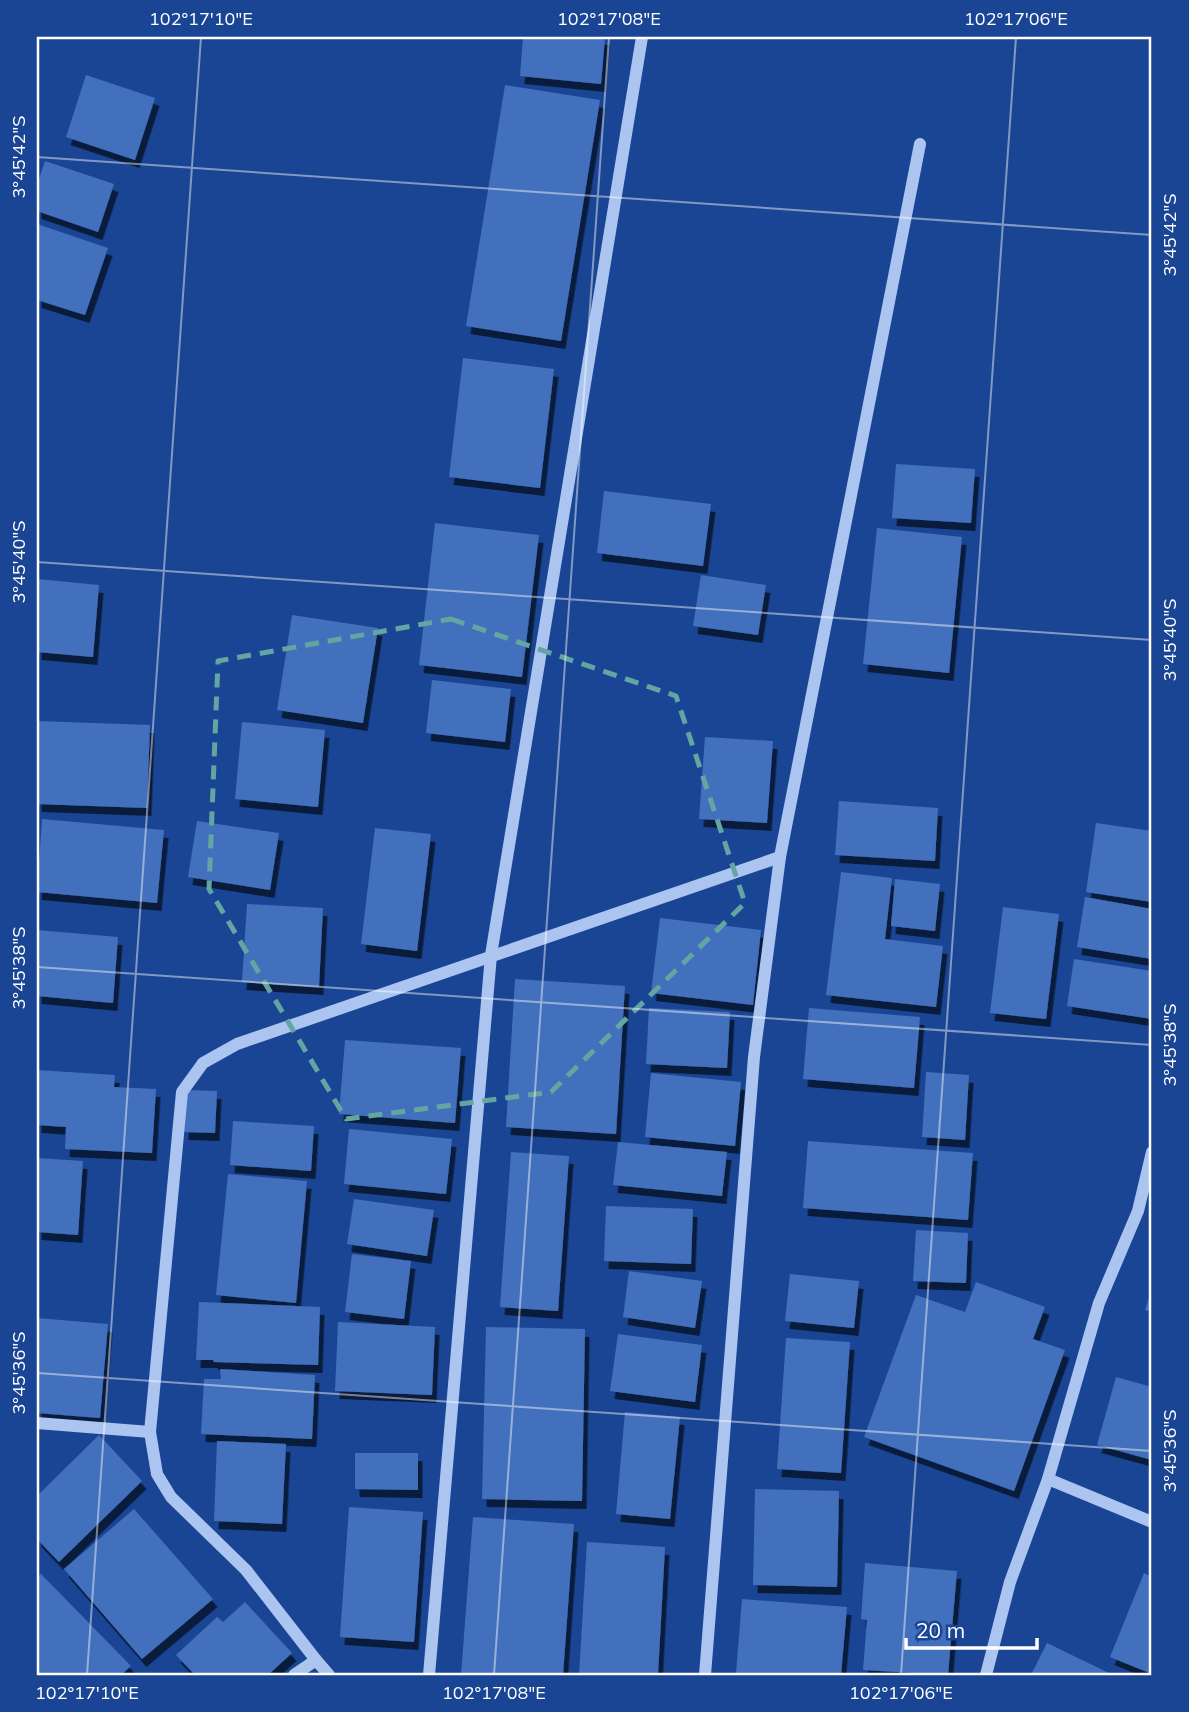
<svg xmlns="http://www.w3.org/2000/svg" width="1189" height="1712" font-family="Mulish,sans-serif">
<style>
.building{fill:#436fbc;filter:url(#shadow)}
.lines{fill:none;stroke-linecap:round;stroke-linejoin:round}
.minor{stroke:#abc5f0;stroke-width:12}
.marked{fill:none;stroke:#63a6a1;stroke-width:5;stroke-dasharray:14 9;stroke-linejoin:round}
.ticks{fill:none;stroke:#fff;stroke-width:2;stroke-opacity:0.45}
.neatline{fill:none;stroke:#fff;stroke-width:2.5}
.ticks-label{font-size:18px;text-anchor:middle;fill:#fff}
</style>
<defs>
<filter id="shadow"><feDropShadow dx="4.5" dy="8" stdDeviation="0" flood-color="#0009"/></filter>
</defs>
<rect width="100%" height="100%" fill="#1a4595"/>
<g class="building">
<path d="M523 37H605L601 84 520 76Z"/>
<path d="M86 75 155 98 135 160 66 137Z"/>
<path d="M505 85 600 100 561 341 466 326Z"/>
<path d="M45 161 114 184 98 232 37 211V185Z"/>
<path d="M37 224 108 248 85 315 37 300Z"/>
<path d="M463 358 554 369 540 488 449 477Z"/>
<path d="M896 464 975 469 971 523 892 518Z"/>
<path d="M604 491 711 504 703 566 597 553Z"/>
<path d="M435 523 539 535 522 677 419 665Z"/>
<path d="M877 528 962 537 949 673 863 664Z"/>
<path d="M701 575 766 585 758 635 693 626Z"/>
<path d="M37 579 99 585 93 657 37 652Z"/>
<path d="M292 615 378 628 363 723 277 710Z"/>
<path d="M432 680 511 689 505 742 426 733Z"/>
<path d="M37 721 150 725 147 808 37 804Z"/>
<path d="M242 722 325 730 318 807 235 799Z"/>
<path d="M705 737 773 741 767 823 699 819Z"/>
<path d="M839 801 938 808 935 861 835 855Z"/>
<path d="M42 819 164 830 157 903 37 892Z"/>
<path d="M197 821 279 833 270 890 188 877Z"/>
<path d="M1096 823 1152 831V902L1086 892Z"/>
<path d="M375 828 431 834 417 951 361 944Z"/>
<path d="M841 872 892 878 885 939 943 946 936 1007 826 995Z"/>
<path d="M895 879 940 884 935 931 891 926Z"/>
<path d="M1085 897 1152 909V959L1077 947Z"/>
<path d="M247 904 323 908 319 987 242 982Z"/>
<path d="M1003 907 1059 914 1046 1019 990 1013Z"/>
<path d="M660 918 761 930 753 1005 651 993Z"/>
<path d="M37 930 118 937 113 1003 37 996Z"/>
<path d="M1074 959 1152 971V1019L1067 1006Z"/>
<path d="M515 979 625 986 616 1134 506 1127Z"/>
<path d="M649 1008 730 1012 727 1068 646 1064Z"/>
<path d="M809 1008 920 1017 914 1088 803 1079Z"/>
<path d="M345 1040 461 1048 455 1123 339 1114Z"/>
<path d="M37 1070 115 1075 114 1087 156 1089 152 1153 65 1149 66 1127 37 1125Z"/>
<path d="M926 1072 969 1075 965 1140 922 1137Z"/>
<path d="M651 1073 741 1082 735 1146 645 1137Z"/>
<path d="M186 1090 217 1091 215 1133 184 1132Z"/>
<path d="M233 1121 314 1126 311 1171 230 1165Z"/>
<path d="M349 1129 452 1139 446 1194 344 1184Z"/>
<path d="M808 1141 973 1153 968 1220 803 1208Z"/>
<path d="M618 1142 727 1152 722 1196 613 1185Z"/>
<path d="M511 1152 569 1156 558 1311 500 1307Z"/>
<path d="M37 1158 83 1161 78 1235 37 1232Z"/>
<path d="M228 1174 307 1181 296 1303 216 1295Z"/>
<path d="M354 1199 434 1210 427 1256 347 1244Z"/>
<path d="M606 1206 693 1209 691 1264 604 1261Z"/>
<path d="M916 1230 968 1233 966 1283 913 1281Z"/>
<path d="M352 1254 411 1261 404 1319 345 1312Z"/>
<path d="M629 1271 702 1281 695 1328 623 1317Z"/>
<path d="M790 1274 859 1281 854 1328 785 1321Z"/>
<path d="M976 1282 1045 1307 1033 1339 1065 1350 1014 1491 864 1437 916 1295 965 1312Z"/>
<path d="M1152 1289V1312L1145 1310Z"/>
<path d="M199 1302 320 1307 318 1365 214 1362 213 1360H196Z"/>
<path d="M37 1318 108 1324 100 1418 37 1413Z"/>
<path d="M338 1322 435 1327 432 1395 335 1391Z"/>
<path d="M486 1327 585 1329 582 1501 482 1499Z"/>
<path d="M618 1334 702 1345 695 1402 610 1391Z"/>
<path d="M786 1338 850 1342 841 1473 777 1469Z"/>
<path d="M220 1369 315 1375 312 1439 201 1434 204 1379H221Z"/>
<path d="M1116 1377 1152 1387V1460L1097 1445Z"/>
<path d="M625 1412 680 1417 670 1519 616 1514Z"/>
<path d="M99 1435 142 1481 59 1562 37 1539V1496Z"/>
<path d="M217 1441 286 1444 282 1524 214 1521Z"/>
<path d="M355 1453H418V1490L355 1489Z"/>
<path d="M755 1489 839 1491 837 1587 753 1585Z"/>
<path d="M349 1507 423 1512 414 1642 340 1637Z"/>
<path d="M134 1509 213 1599 142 1659 64 1569Z"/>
<path d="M473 1517 574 1524 563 1675H461Z"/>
<path d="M587 1542 665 1547 658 1675H579Z"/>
<path d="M865 1563 957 1571 948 1675 863 1670 867 1620 861 1619Z"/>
<path d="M1144 1573 1152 1577V1674L1110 1657Z"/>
<path d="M41 1574 131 1666 121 1675H37V1577Z"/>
<path d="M742 1599 847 1607 841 1675 736 1673Z"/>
<path d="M245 1602 292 1653 268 1675H195L176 1655 217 1617 223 1622Z"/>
<path d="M1047 1643 1113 1675H1031Z"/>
</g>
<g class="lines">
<g class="minor">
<path d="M37 1423 150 1432"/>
<path d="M1048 1479 1152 1522"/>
<path d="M316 1660 329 1675"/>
<path d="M294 1675 316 1660 246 1570 171 1497 157 1474 150 1432 182 1092 203 1063 237 1044 780 857"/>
<path d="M429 1675 491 955 642 37"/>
<path d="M705 1675 754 1057 780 857 920 144"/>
<path d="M986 1675 1010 1582 1048 1479 1099 1303 1138 1211 1152 1152"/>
</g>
</g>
<path class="marked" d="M451 619 676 696 745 903 551 1092 346 1119 209 889 218 661Z"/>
<path class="ticks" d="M37 157 1152 235M37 562 1152 640M37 967 1152 1045M37 1373 1152 1451M87 1675 201 37M494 1675 609 37M901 1675 1016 37"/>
<rect width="1189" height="1712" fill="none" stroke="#1a4595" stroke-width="77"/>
<path d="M906 1638v10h131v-10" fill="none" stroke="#ffffff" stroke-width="3.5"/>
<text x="916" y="1638" font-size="21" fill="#ffffff" stroke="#1a4595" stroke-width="5" paint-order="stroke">20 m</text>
<rect x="38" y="38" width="1112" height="1636" class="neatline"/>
<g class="ticks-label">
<text x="201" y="25">102°17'10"E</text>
<text x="609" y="25">102°17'08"E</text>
<text x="1016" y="25">102°17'06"E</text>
<text transform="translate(19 157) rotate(-90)" y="6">3°45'42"S</text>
<text transform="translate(1170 235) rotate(-90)" y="6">3°45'42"S</text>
<text transform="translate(19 562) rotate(-90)" y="6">3°45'40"S</text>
<text transform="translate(1170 640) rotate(-90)" y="6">3°45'40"S</text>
<text transform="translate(19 968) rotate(-90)" y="6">3°45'38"S</text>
<text transform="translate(1170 1045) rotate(-90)" y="6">3°45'38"S</text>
<text transform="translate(19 1373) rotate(-90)" y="6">3°45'36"S</text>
<text transform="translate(1170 1451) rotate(-90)" y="6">3°45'36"S</text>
<text x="87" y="1699">102°17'10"E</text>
<text x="494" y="1699">102°17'08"E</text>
<text x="901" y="1699">102°17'06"E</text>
</g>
</svg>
